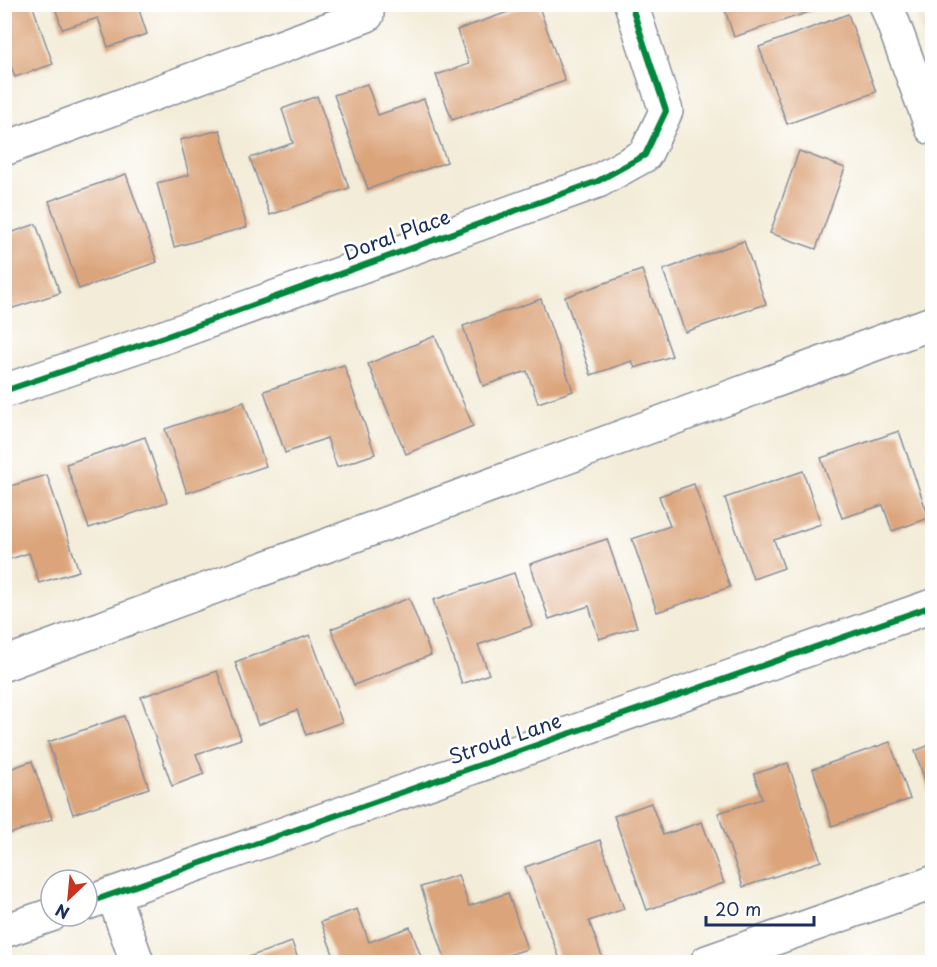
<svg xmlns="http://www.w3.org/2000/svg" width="937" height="967" font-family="'Playpen Sans',sans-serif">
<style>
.built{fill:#ecd8ba}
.building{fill:#dba47a}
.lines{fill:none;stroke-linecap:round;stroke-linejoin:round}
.minor-casing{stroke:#878e9b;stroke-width:36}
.minor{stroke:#fff;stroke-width:33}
.cycleway-casing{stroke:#fff;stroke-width:10}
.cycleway{stroke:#00873e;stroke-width:6}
.labels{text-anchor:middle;stroke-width:5;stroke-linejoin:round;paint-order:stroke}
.street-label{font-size:20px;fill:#1b2f5e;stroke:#fff}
</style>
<rect width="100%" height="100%" fill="#fff"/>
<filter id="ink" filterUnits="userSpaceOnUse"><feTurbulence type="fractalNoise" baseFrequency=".0167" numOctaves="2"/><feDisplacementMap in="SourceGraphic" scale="12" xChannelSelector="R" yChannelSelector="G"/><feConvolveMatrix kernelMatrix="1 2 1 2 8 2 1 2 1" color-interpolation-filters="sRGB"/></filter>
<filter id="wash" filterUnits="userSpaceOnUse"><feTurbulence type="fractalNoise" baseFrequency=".008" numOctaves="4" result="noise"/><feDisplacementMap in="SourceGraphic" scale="24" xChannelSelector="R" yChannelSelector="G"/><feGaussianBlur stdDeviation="1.35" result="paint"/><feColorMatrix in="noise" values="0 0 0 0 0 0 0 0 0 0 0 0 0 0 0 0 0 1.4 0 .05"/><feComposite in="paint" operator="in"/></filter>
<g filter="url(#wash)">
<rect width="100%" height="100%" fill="#f3ecd8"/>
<path class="built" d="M912 5H932V61Z"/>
<g id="blocks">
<g class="building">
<path d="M4 4H32L53 64 15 77 4 47Z"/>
<path d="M54 4H137L147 34 108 47 98 18 62 29Z"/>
<path d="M531 4H538L565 81 452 120 436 75 469 64 457 30Z"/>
<path d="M723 4H819L821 8 734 37Z"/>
<path d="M848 14 876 92 787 124 759 47Z"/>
<path d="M367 84 378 115 424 99 447 162 368 189 334 95Z"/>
<path d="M317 96 349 188 270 215 250 158 293 143 282 109Z"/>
<path d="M220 130 247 227 174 247 157 183 189 175 180 140Z"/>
<path d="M799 151 845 168 816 249 770 233Z"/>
<path d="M126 174 157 262 79 289 49 201Z"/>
<path d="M36 224 60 293 4 311V235Z"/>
<path d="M744 241 766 304 685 332 663 270Z"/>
<path d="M642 270 672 356 635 368 632 361 591 375 565 297Z"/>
<path d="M541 299 573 391 538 403 527 371 483 386 463 326Z"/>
<path d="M435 336 473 426 406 454 368 364Z"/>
<path d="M344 365 375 454 337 467 327 438 285 453 264 391Z"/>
<path d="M244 402 266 466 187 493 165 429Z"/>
<path d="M899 431 929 518 892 531 883 505 842 518 821 458Z"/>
<path d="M145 437 167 502 89 528 66 464Z"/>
<path d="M803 471 821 524 774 540 784 568 753 579 725 498Z"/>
<path d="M47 475 79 571 39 583 29 553 4 561V488Z"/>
<path d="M694 484 730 587 657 612 632 539 670 526 659 496Z"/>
<path d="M607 539 637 627 599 639 589 606 549 619 530 564Z"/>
<path d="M514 573 532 626 478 645 489 674 462 684 433 600Z"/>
<path d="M409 598 431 655 354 685 331 629Z"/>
<path d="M310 635 342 722 306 735 297 710 258 725 235 662Z"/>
<path d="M217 671 241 739 196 754 204 774 172 786 141 697Z"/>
<path d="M124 716 149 788 73 814 48 742Z"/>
<path d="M890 742 910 799 832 826 813 769Z"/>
<path d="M932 744V801L915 751Z"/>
<path d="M32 761 52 819 4 836V771Z"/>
<path d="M788 763 821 861 743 887 718 813 762 799 754 774Z"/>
<path d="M651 803 663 835 702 822 724 883 647 910 614 816Z"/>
<path d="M600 840 624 909 589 921 603 959 594 962H561L525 867Z"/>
<path d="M458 875 469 906 508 893 527 949 486 962H446L421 887Z"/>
<path d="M357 909 369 942 410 927 423 962H336L321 922Z"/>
<path d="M292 942 299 962H234Z"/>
</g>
</g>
</g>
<g filter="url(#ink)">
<use href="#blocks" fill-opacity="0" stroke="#878e9b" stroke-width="1.5"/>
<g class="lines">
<g class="minor-casing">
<g id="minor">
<path d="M886 4 932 128"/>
<path d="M4 149 367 15 366 4"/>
<path d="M4 391 170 335 598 181 645 155 666 111 631 4"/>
<path d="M4 664 932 323"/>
<path d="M113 894 137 962"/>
<path d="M87 903 932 606"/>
<path d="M4 931 51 915"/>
<path d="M707 962 932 883"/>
</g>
</g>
<use href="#minor" class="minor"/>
<g class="cycleway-casing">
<g id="cycleway">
<path d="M4 391 170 335 598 181 645 155 666 111 631 4"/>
<path d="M87 903 932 606"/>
</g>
</g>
<use href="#cycleway" class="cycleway"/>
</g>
</g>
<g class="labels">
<g class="street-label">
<text transform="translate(397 235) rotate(-20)" y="7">Doral Place</text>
<text transform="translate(505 739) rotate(-19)" y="7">Stroud Lane</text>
</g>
</g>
<rect width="937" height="967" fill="none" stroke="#fff" stroke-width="24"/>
<g transform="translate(69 898) rotate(206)"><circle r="28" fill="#ffffff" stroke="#a4acbf" stroke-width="1.5"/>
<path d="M0-4.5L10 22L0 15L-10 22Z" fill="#c8321e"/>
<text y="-9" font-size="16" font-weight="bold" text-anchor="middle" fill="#1b2f5e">N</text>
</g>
<path d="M706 916v9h108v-9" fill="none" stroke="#1b2f5e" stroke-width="3"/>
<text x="715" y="916" font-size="18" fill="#1b2f5e" stroke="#ffffff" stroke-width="4.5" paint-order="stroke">20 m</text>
</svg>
